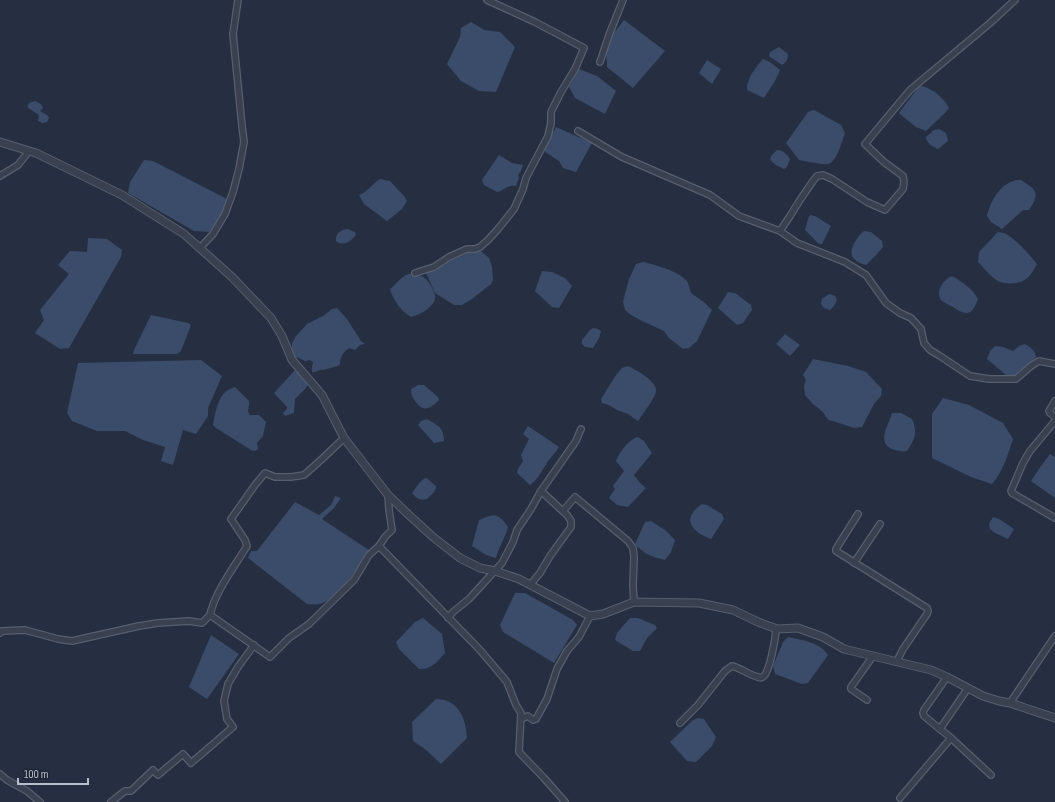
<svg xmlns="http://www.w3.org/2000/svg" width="1055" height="802" font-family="'Sofia Sans Condensed',sans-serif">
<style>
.water{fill:#3b4b6a}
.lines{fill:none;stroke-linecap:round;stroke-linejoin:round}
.minor-casing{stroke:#575f6e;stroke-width:8}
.tertiary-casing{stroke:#575f6e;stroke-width:9}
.minor{stroke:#394150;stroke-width:5.5}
.tertiary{stroke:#394150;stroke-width:7}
</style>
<rect width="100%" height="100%" fill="#252f41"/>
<g class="water">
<path d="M624 20 665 51 633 88 607 67 606 49 613 34Z"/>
<path d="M471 22 484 30 500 32 515 47 496 92 479 91 461 81 447 64 460 37 461 28Z"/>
<path d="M779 47 788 54C788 59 787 62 782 65L769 56 770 52Z"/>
<path d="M763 59 770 62 780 70 775 81 764 98 747 90C746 79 756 67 763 59Z"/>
<path d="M707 60 721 69 712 84 699 73Z"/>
<path d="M579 69 597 76 616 91 605 114 575 98 569 87Z"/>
<path d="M921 86C932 88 944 98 949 108L945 113 926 131 916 127 900 114 899 113 917 89Z"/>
<path d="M35 101 41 104 43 108 40 111 47 115 49 118 47 122 43 123 38 121 39 115 27 107 29 103Z"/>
<path d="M814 110 841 125 845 133C842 141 837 162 828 164 823 165 805 161 799 160L786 143 808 112Z"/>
<path d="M556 127 592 143 576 172 563 168 559 161 544 151C546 144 550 139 551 132L554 131Z"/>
<path d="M939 129 946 133 948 141 938 149C932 146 927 144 926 137L934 130Z"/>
<path d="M777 150C783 150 787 154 790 159L787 167 784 169 776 165 770 160 771 156Z"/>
<path d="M499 155 512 163 523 165 521 171 518 175 519 178 516 186C505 185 506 190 497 192L484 185 482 180Z"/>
<path d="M144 160 153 161 227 199 228 204 212 232 194 231 128 193 130 182Z"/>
<path d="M380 179 390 181 404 196 407 201 402 209 387 221 364 204 359 195 365 192 377 181Z"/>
<path d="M1021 180C1036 190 1041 192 1029 210H1023L1002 229 991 222 987 216C990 202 1000 184 1014 181 1015 180 1020 180 1021 180Z"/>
<path d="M810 215 815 216 831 226 822 244H819L805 230 808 219Z"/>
<path d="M347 229 355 232 356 235C351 241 344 247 336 241 335 234 340 230 347 229Z"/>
<path d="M864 231 871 232 882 241 883 247 877 254 866 265C862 264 857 262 854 259 846 251 858 236 864 231Z"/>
<path d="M998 232C998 232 1003 233 1004 233 1014 237 1030 255 1037 264 1034 269 1031 276 1026 279 1020 284 1005 285 998 281 993 279 983 267 978 262L979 252Z"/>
<path d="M88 238 107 239 122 250 121 257 69 348 60 349 35 333 44 320 40 310 69 274 58 265 70 251 87 252Z"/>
<path d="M477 250 481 251 489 258 492 267 493 280 491 284 472 299 462 305H454L435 293 426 273C443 264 459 256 477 250Z"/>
<path d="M643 262C656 265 678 271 687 281 689 285 690 290 691 293L705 303 712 310 697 341 689 348 683 349 669 338 664 331 642 321 631 315 625 310 623 302 625 294 629 279 636 264Z"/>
<path d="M542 271 552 272 565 278 572 286 559 308 552 307 535 291Z"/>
<path d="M413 273C424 276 428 279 433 290 434 293 436 296 435 299 433 308 419 315 411 317 401 311 393 300 390 289 398 283 402 274 413 273Z"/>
<path d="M952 276C961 281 974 290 978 299 972 316 966 316 953 307 949 305 945 303 942 301 934 292 944 279 952 276Z"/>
<path d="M728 292 735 293 751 305 752 310 743 323 737 325 718 308Z"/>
<path d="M830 294 835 296 837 300 834 306 830 310 824 308 821 304 822 299 826 296Z"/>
<path d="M337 308 347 319 361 341 365 344 360 345 355 350 349 348C344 352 340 356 340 364L338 366 323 370C319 369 316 373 312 372V367L313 362 310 360 305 361 299 358 294 357 292 350V343L296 336 307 324 323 316 332 309Z"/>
<path d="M151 315 188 323 191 325 181 351 177 354H133L134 350Z"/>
<path d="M593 328 598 329 601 331 599 338 593 348 585 347 582 344V340L590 330Z"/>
<path d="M785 334 800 345 790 356 776 344Z"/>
<path d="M1025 344C1030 347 1036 351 1036 357L1028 366 1016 376 1006 375 987 359 990 351 995 346 1003 347 1013 351 1019 346Z"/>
<path d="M813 359 848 366 866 372 882 389 881 396 874 404 862 427 854 428 836 422 829 420 826 417 823 412 813 404 805 395 804 386 806 380 803 375Z"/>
<path d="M201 360 222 376 208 408V416L196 434 183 430 173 465 161 461 165 447 143 440 125 431H97L72 421 67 413 78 363Z"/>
<path d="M628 366C636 370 657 381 656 391 656 397 642 415 638 421L628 414 617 410 609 405 602 403 601 399 616 375 622 368Z"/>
<path d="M295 370 309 383 305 389 295 399 294 413 285 416 283 413 287 409V407L274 393Z"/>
<path d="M418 385H424L438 397 439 400C430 409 423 413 415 401 412 397 411 394 411 389Z"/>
<path d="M235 387 249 401C250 407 246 410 250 415H259L266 422 263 436 257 443 258 449 255 451 251 450 216 428 213 425C216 410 218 391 235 387Z"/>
<path d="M943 398 969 405 1003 423 1013 439C1008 454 1003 472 992 484L971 477 932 458V414Z"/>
<path d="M892 413H901L912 419C918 432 915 439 907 451 900 452 899 451 892 449 876 442 889 425 892 413Z"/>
<path d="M427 419C438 425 444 428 444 441L434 443 418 425 421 421Z"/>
<path d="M528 426 559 447C556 452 553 455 549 460 543 468 539 479 530 485L517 473 518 469 523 461 521 455 529 439 523 434Z"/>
<path d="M638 437 644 441 652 453 634 475 640 483 646 488 628 507 617 505 609 498 615 489 613 486 624 471 616 461C619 453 629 439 638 437Z"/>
<path d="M1050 454 1055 457V498L1031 481 1041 466Z"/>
<path d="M426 478C430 480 432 483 436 486V488L434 492 427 499C420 501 416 498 412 493 416 488 420 480 426 478Z"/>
<path d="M335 496 341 498 334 508 322 519 369 550C359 566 339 598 320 604 316 605 311 604 307 604L248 558 251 551H257L295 502 319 515 331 505Z"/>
<path d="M702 504 707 505 722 514 724 519 711 539C691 532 681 518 702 504Z"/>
<path d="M494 515C501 517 504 521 508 527 505 538 499 547 496 558L486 555 472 546 479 520 486 517Z"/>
<path d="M993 517 999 519 1014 529 1008 539 995 533 990 529 989 524Z"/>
<path d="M651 521 665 530 675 540 671 552 665 560C652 557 644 554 635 544L645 522Z"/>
<path d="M515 593H525L573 620 577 625 554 663 503 632 500 625Z"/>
<path d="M423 618 442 634 445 653C438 661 431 670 419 669L399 649 396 642 415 622Z"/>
<path d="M630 618H638L655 625 657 628 647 638 640 651H633L615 640 617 633Z"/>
<path d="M211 635 239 654 207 699 189 687Z"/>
<path d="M788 637C801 640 820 642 828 655L808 683 802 684 775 674 773 666 783 642Z"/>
<path d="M436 699C458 699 466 718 467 738L441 764 425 749 413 741 412 722Z"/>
<path d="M698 718 704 719 716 737 712 746 696 762 687 761 670 742 692 721Z"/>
</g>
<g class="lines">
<g class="minor-casing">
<g id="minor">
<path d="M1015 0 989 24 910 90 865 144 884 162 903 176 904 182 903 189 885 210 867 202 832 179 823 175 817 176 813 181 800 200 790 216 780 231 797 243 845 262 866 275 886 303 900 313 911 318 921 329 924 343 930 350 940 356 970 376 989 379H1016L1031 366 1039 361 1055 364"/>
<path d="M600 62 609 35 623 0"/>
<path d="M578 131 622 157 710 195 739 216 780 231"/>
<path d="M0 176 18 165 29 151"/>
<path d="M200 248 213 234 225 214 233 192 239 169 244 142 242 126 233 34 238 0"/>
<path d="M415 273 434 267 449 257 467 249H475L480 247 488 240 498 229 514 209 523 189 526 178 548 136 551 123V112L561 92 575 69 584 48 535 22 487 0"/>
<path d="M1055 401 1049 411 1050 413 1055 417"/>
<path d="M1055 421 1030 451 1023 463 1011 491 1012 493 1055 518"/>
<path d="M563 511 575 497 628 541 633 548 634 557 633 586 634 602"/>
<path d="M858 514 836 549V551L927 608 928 611 927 614 903 649 897 661"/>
<path d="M379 546 385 537 392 530 389 510 388 495"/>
<path d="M854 563 880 524"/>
<path d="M530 585 540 573 550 556 571 527V521L567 515 541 491"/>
<path d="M210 615C215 592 234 567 247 546L245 540 231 519 255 485 265 473 275 477H291L304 475 322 459 344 438"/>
<path d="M448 618 453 612 469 599 502 563 513 542 517 530 531 509 541 491 576 441 581 429"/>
<path d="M0 633 2 631 25 630 58 639 72 641 139 626 158 623 189 621 202 623 210 615 270 657 289 638 309 624 354 580 369 555 379 546 480 650 507 682 516 705 521 713 519 752 544 778 565 802"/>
<path d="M947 677 924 710 923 713 924 716 951 738 991 775"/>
<path d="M867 700 851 689V687L873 656"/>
<path d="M1010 703 1055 636"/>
<path d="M521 719 528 716 533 720 536 719 547 699 557 669 567 651 579 637 590 616"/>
<path d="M680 723 698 705 725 671 732 666C741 668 749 675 758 677 760 678 762 678 764 676 770 670 775 640 776 631L777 629"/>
<path d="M940 729 968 688"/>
<path d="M0 774 7 780 27 791 40 802"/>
<path d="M900 798 951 738"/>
<path d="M111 802 125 791H131L153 770 158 775 183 754 191 763 233 727 227 719 224 701 228 684 238 667 254 645"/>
</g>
</g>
<g class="tertiary-casing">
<path id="tertiary" d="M0 142 36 153 122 195 184 234 232 277 271 318 282 336 292 360 322 395 344 438 388 495 410 516 433 537 460 558 480 568 495 571 519 579 590 616 603 614 634 602 699 603 733 610 758 622 777 629 798 628 823 637 844 649 931 670 947 677 983 696 999 701 1010 703 1055 718"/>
</g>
<use href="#minor" class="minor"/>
<use href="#tertiary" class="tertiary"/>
</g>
<path d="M18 778v6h70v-6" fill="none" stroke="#b6bdcb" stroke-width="2"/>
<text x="24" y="778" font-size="12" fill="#b6bdcb" stroke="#1e2636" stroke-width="3" paint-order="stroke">100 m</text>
</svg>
